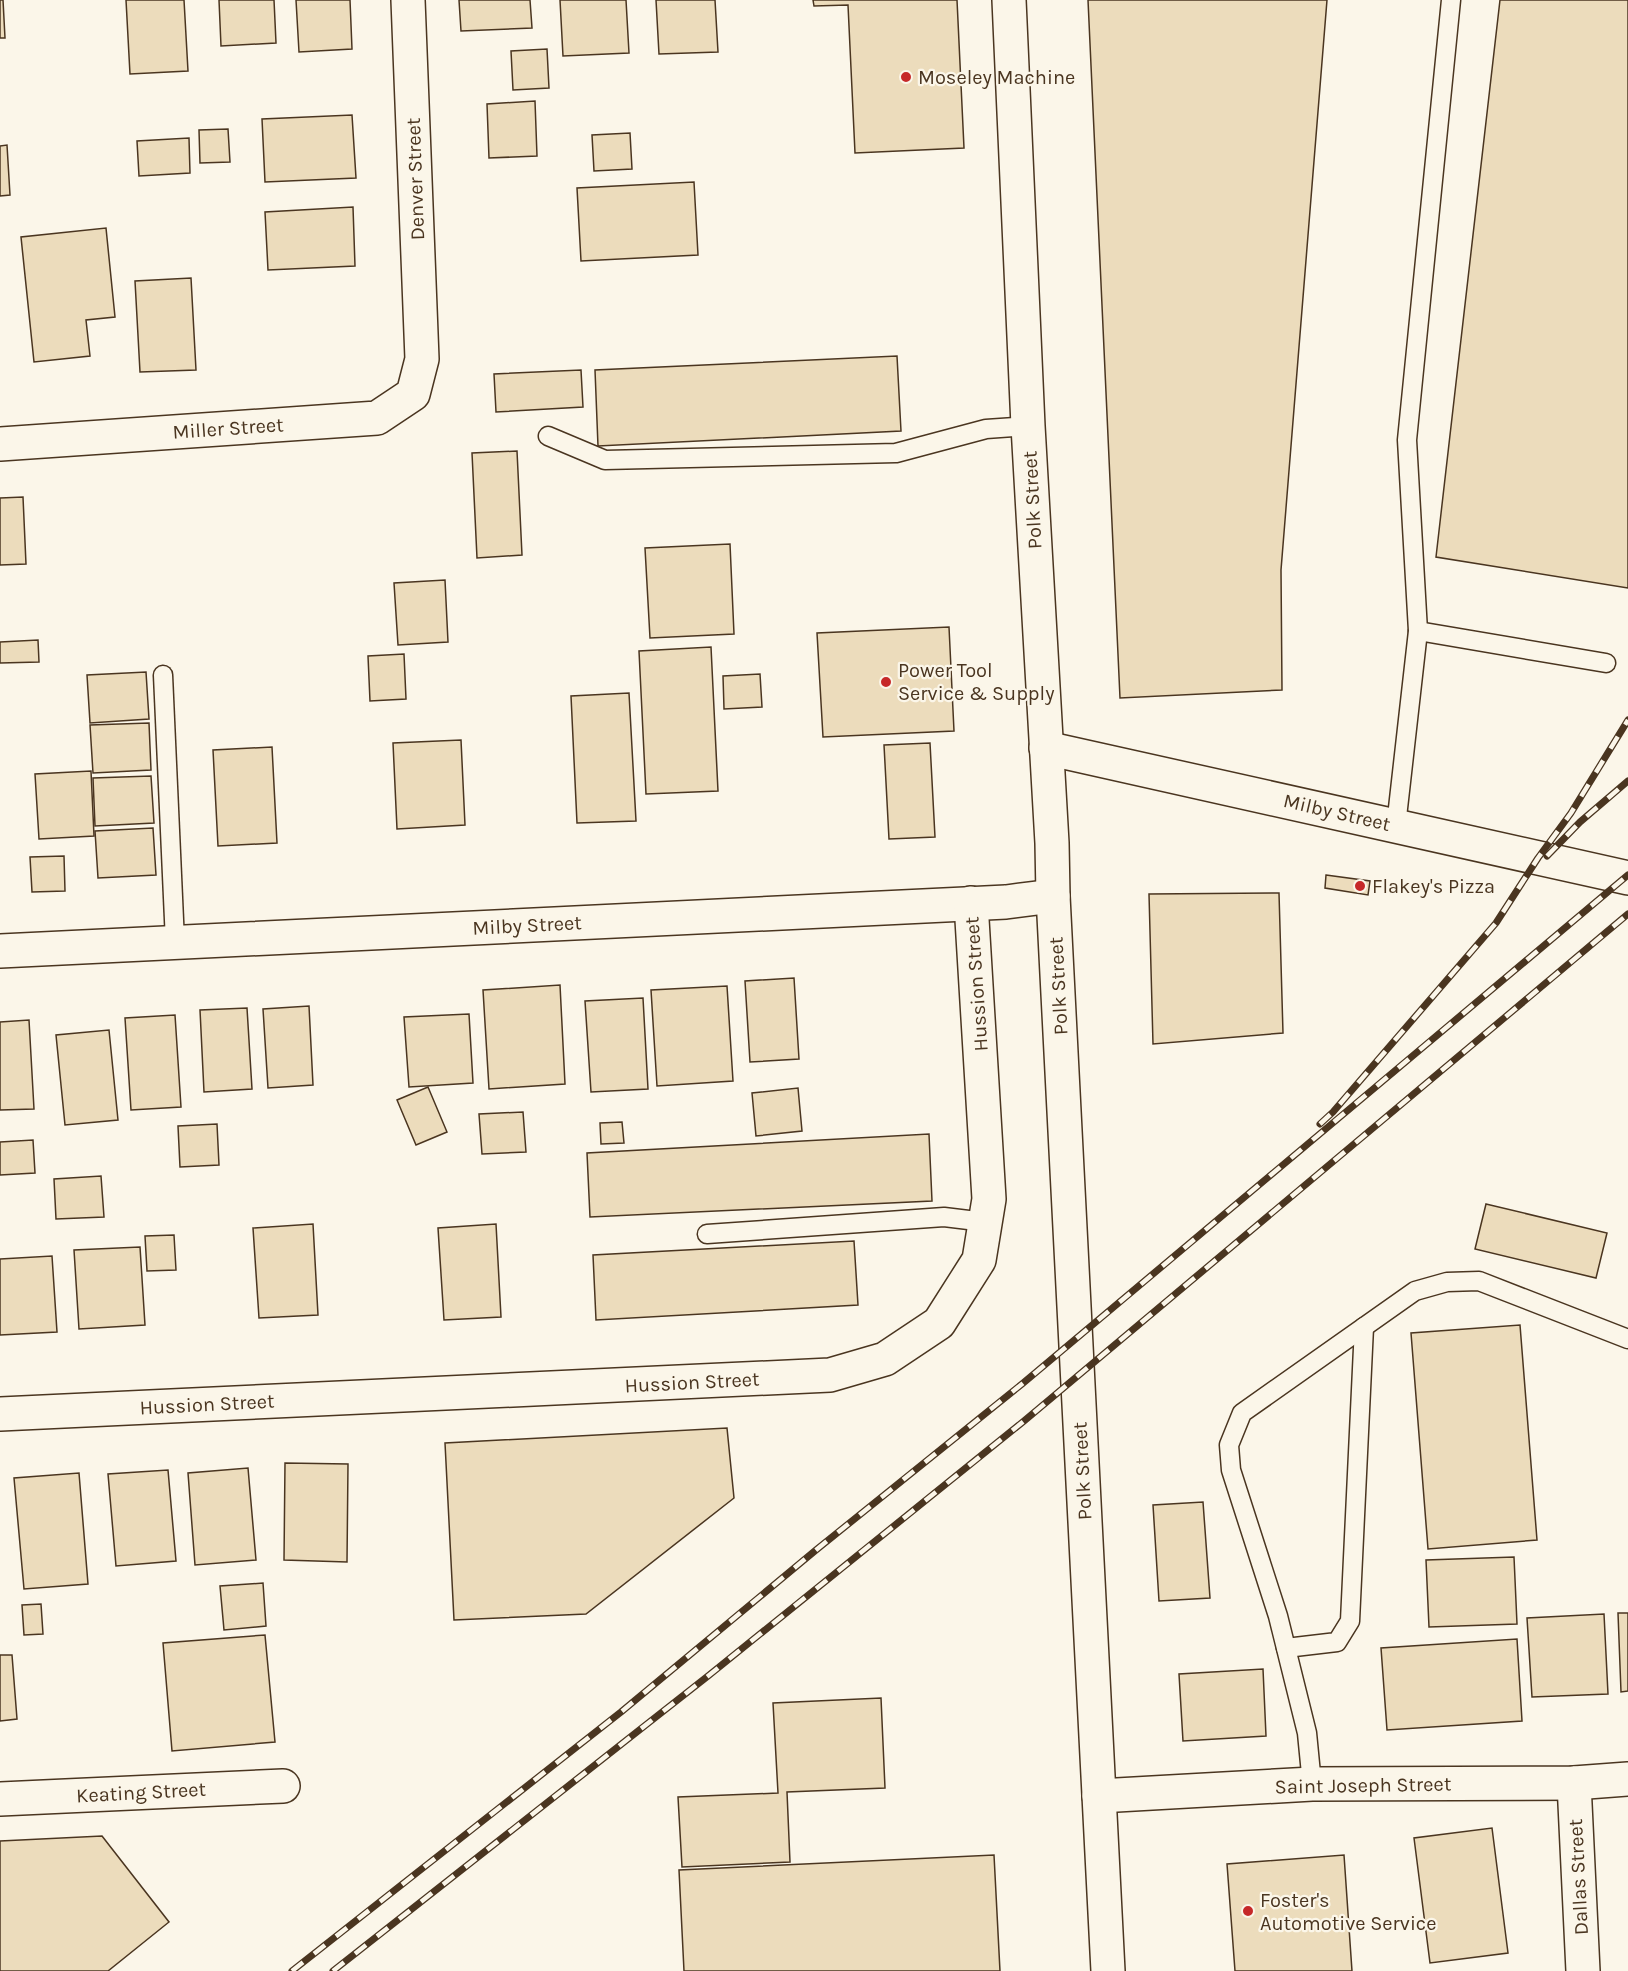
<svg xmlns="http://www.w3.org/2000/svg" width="1628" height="1971" font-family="Karla,sans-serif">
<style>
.building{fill:#ecdcbc;stroke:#4a3520;stroke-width:1.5}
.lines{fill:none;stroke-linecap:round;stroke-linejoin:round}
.service-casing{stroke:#4a3520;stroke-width:21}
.minor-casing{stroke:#4a3520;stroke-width:36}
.tertiary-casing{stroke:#4a3520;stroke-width:36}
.secondary-casing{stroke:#4a3520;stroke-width:36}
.service{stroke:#fbf6e9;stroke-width:18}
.minor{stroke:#fbf6e9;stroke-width:33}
.tertiary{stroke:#fbf6e9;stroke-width:33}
.secondary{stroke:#fbf6e9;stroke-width:33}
.rail-casing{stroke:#4a3520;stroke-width:7}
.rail{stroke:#fbf6e9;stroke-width:4.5;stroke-dasharray:14;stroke-linecap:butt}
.poi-dot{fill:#c62828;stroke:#fbf6e9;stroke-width:2}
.labels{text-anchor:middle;stroke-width:4.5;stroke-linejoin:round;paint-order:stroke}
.poi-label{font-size:20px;fill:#4a3520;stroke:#fbf6e9;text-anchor:start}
.street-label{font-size:20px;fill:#4a3520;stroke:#fbf6e9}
</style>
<rect width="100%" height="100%" fill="#fbf6e9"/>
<g class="building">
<path d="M0 0H3L5 38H0Z"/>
<path d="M126 0H184L188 71 130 74Z"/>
<path d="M219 0H274L276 43 221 46Z"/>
<path d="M296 0H350L352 49 299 52Z"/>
<path d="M459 0H530L532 28 461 31Z"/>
<path d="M560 0H626L629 53 563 56Z"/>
<path d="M656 0H715L718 52 659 54Z"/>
<path d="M813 0H957L964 148 855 153 848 5 814 6Z"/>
<path d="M1088 0H1327L1281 570 1282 690 1120 698Z"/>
<path d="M1500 0H1628V588L1436 557Z"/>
<path d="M547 49 549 88 513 90 511 51Z"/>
<path d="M535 101 537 156 489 158 487 104Z"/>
<path d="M352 115 356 178 265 182 262 119Z"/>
<path d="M228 129 230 162 200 163 199 130Z"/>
<path d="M630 133 632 169 594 171 592 135Z"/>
<path d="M189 138 190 173 139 176 137 141Z"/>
<path d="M7 145 10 195 0 196V146Z"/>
<path d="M694 182 698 255 581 261 577 188Z"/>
<path d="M353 207 355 266 268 270 265 212Z"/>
<path d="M106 228 115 317 86 320 90 356 34 362 21 237Z"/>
<path d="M191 278 196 370 140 372 135 281Z"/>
<path d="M897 356 901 431 598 446 595 370Z"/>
<path d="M581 370 583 407 496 412 494 374Z"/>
<path d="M517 451 522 555 477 558 472 453Z"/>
<path d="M23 497 26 564 0 565V498Z"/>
<path d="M730 544 734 634 650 638 645 548Z"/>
<path d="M445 580 448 642 398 645 394 583Z"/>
<path d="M949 627 954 731 823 737 817 633Z"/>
<path d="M38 640 39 662 0 663V642Z"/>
<path d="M711 647 718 791 646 794 639 651Z"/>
<path d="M404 654 406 699 370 701 368 656Z"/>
<path d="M146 672 149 719 90 723 87 675Z"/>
<path d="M760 674 762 707 724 709 723 676Z"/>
<path d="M629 693 636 821 577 823 571 696Z"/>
<path d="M149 723 151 770 93 773 90 725Z"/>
<path d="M461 740 465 825 397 829 393 743Z"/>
<path d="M930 743 935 837 889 839 884 745Z"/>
<path d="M272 747 277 843 218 846 213 750Z"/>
<path d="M91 771 94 836 39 839 35 774Z"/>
<path d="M151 776 154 823 95 826 93 778Z"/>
<path d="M153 828 156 875 98 878 95 831Z"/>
<path d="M64 856 65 891 32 892 30 857Z"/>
<path d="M1326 875 1370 881 1368 895 1325 888Z"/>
<path d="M1279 893 1283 1033 1153 1044 1149 894Z"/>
<path d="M794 978 799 1059 750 1062 745 981Z"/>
<path d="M560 985 565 1084 489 1089 483 990Z"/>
<path d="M727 986 733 1081 657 1086 651 990Z"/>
<path d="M643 998 648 1089 591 1092 585 1001Z"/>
<path d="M309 1006 313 1085 268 1088 263 1009Z"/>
<path d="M247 1008 252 1089 204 1092 200 1010Z"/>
<path d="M469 1014 473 1083 409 1087 404 1017Z"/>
<path d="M175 1015 181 1107 131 1110 125 1018Z"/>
<path d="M29 1020 34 1109 0 1110V1022Z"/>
<path d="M109 1030 118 1120 65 1125 56 1035Z"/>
<path d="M428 1087 447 1132 416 1145 397 1100Z"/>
<path d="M798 1088 802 1131 756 1136 752 1093Z"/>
<path d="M523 1112 526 1152 482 1154 479 1114Z"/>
<path d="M622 1122 624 1143 601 1144 600 1123Z"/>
<path d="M217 1124 219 1165 180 1167 178 1126Z"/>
<path d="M929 1134 932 1201 590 1217 587 1153Z"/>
<path d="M33 1140 35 1173 0 1175V1142Z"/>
<path d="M101 1176 104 1217 56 1219 54 1179Z"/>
<path d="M1486 1204 1607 1233 1596 1278 1475 1249Z"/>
<path d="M313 1224 318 1315 259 1318 253 1228Z"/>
<path d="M496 1224 501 1317 444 1320 438 1228Z"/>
<path d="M174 1235 176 1270 147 1271 145 1236Z"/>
<path d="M854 1241 858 1305 596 1320 593 1255Z"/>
<path d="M140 1247 145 1325 79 1329 74 1250Z"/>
<path d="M52 1256 57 1332 0 1335V1259Z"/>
<path d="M1520 1325 1537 1540 1428 1549 1411 1333Z"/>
<path d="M727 1428 734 1498 586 1614 454 1620 445 1443Z"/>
<path d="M285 1463 348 1464 347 1562 284 1560Z"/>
<path d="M248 1468 256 1560 195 1565 188 1473Z"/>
<path d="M168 1470 176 1561 116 1566 108 1474Z"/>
<path d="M79 1473 88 1584 24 1589 14 1478Z"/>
<path d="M1203 1502 1210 1598 1159 1601 1153 1505Z"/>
<path d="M1514 1557 1517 1624 1429 1627 1426 1560Z"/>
<path d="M263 1583 266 1626 224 1630 220 1586Z"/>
<path d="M41 1604 43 1634 24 1635 22 1605Z"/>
<path d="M1618 1613H1628V1691L1621 1692Z"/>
<path d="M1604 1614 1608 1694 1532 1697 1527 1618Z"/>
<path d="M265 1635 275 1742 172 1751 163 1643Z"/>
<path d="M1517 1639 1522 1721 1387 1730 1381 1648Z"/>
<path d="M0 1655H12L17 1719 0 1721Z"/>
<path d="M1263 1669 1266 1736 1183 1741 1179 1674Z"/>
<path d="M881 1698 885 1788 787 1792 790 1862 682 1867 678 1797 778 1793 773 1703Z"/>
<path d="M1492 1828 1508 1953 1430 1963 1414 1838Z"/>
<path d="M102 1836 169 1922 108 1971H0V1841Z"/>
<path d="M994 1855 1000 1971H684L679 1870Z"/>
<path d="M1344 1855 1352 1971H1235L1227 1864Z"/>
</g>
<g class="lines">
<g class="service-casing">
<g id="service">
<path d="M548 436 605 460 896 453 986 429 1028 426"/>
<path d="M1418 631 1606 663"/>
<path d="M163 675 175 942"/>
<path d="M1396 826 1418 631 1407 440 1451 0"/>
<path d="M707 1234 944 1217 985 1222"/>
<path d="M1286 1648 1337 1642 1350 1621 1364 1327"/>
<path d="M1312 1784 1307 1733 1278 1616 1231 1470 1229 1445 1242 1413 1415 1291 1447 1282 1479 1281 1628 1339"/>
</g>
</g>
<g class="minor-casing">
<g id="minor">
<path d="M0 444 377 418 413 394 422 359 408 0"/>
<path d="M0 951 1006 902 1053 896"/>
<path d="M0 1414 830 1375 885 1359 939 1323 979 1260 989 1199 971 903"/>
<path d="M1574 1783 1583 1971"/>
<path d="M1099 1796 1312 1784 1574 1783 1628 1779"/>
<path d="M0 1799 283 1786"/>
</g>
</g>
<g class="tertiary-casing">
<path id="tertiary" d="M1046 748 1628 878"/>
</g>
<g class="secondary-casing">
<path id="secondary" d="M1009 0 1028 426 1052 843 1053 896 1108 1971"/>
</g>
<use href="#service" class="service"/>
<use href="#minor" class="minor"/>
<use href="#tertiary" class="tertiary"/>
<use href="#secondary" class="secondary"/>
<g class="rail-casing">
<g id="rail">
<path d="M1547 856 1580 822 1628 781"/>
<path d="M1320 1124 1333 1112 1496 923 1538 858 1571 813 1628 720"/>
<path d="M292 1971 621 1712 816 1550 1022 1384 1628 875"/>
<path d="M333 1971 708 1676 1024 1421 1628 914"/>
</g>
</g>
<use href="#rail" class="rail"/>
</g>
<g class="poi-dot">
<circle cx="906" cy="77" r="6"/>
<circle cx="886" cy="682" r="6"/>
<circle cx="1360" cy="886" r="6"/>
<circle cx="1248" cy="1911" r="6"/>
</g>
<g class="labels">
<g class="poi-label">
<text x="918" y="84">Moseley Machine</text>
<text x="898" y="677">Power Tool<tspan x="898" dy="23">Service &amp; Supply</tspan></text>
<text x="1372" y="893">Flakey's Pizza</text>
<text x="1260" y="1907">Foster's<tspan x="1260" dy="23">Automotive Service</tspan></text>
</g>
<g class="street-label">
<text transform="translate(415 179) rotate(-92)" y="7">Denver Street</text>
<text transform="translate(228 428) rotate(-4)" y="7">Miller Street</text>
<text transform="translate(1032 500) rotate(-93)" y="7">Polk Street</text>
<text transform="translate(1337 812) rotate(13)" y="7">Milby Street</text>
<text transform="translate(527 925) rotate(-3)" y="7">Milby Street</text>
<text transform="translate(976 984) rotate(-94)" y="7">Hussion Street</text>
<text transform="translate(1058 986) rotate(-93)" y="7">Polk Street</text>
<text transform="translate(692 1382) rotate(-3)" y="7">Hussion Street</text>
<text transform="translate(207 1404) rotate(-3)" y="7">Hussion Street</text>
<text transform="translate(1082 1471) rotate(-93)" y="7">Polk Street</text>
<text transform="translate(1363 1785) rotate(-1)" y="7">Saint Joseph Street</text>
<text transform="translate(141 1792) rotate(-3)" y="7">Keating Street</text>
<text transform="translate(1578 1877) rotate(-93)" y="7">Dallas Street</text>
</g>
</g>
</svg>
